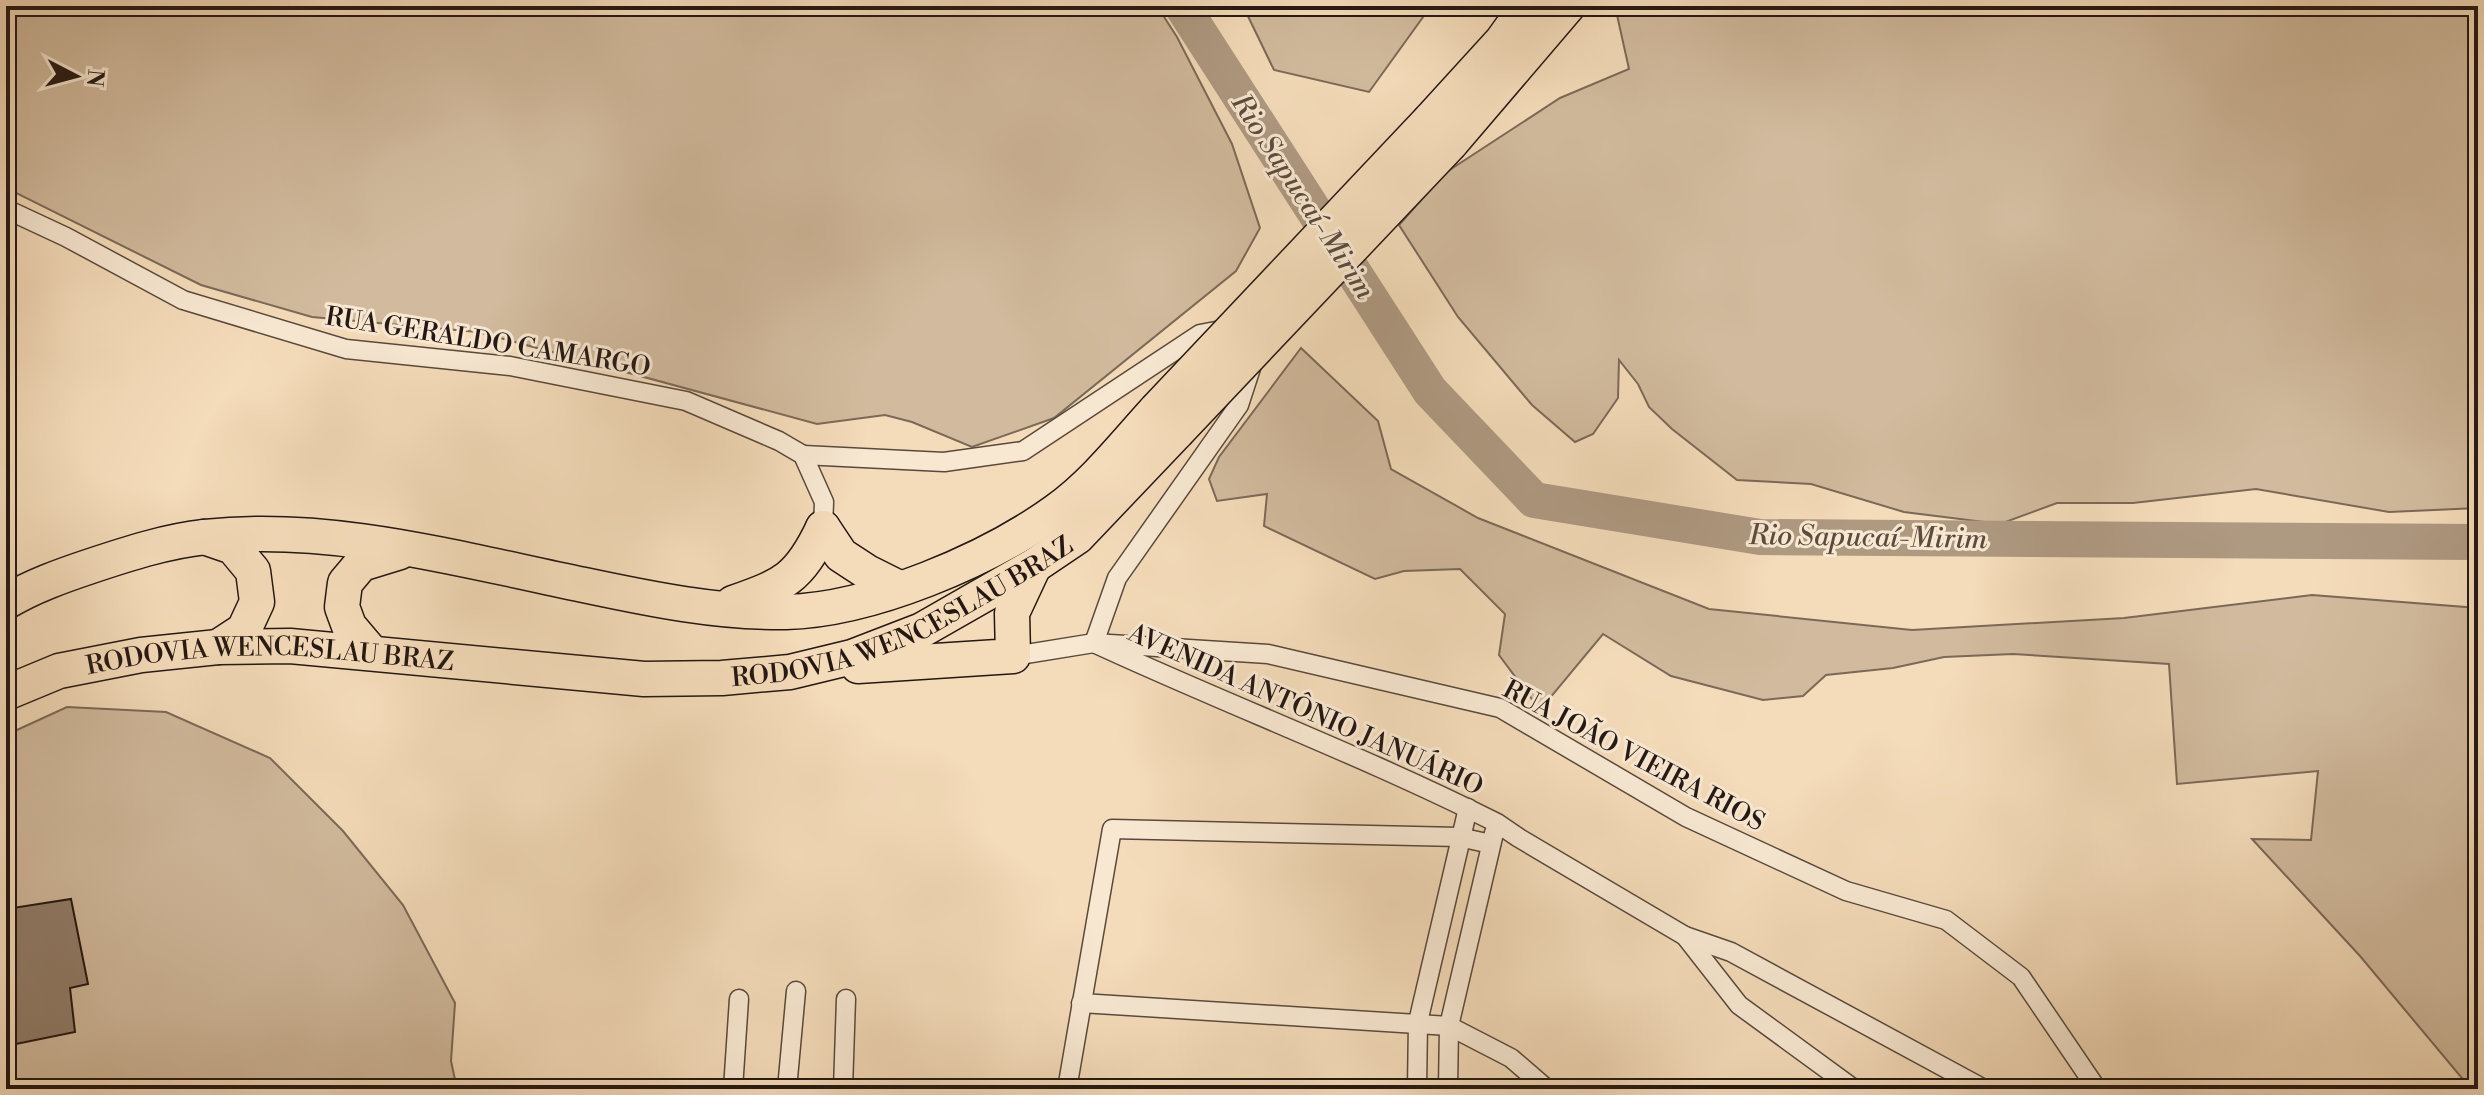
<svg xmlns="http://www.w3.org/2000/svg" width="2484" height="1095" font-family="'Libre Bodoni',serif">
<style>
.green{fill:#d1ba9d;stroke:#7b6958;stroke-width:2}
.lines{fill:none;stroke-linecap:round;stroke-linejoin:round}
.river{stroke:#ae9981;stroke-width:36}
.building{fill:#917d69;stroke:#251813;stroke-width:2}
.street-casing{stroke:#59493c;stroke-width:21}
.highway-casing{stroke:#251813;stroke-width:37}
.street{stroke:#f8e8d2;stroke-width:18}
.highway{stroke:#f4dbb9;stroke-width:34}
.highway-bridge-casing{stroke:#251813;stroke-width:37;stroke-linecap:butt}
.highway-bridge{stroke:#f4dbb9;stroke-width:34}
.labels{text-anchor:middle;stroke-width:6;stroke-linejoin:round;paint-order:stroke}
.street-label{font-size:26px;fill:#251813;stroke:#f8e8d2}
.water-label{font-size:28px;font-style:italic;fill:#5c4c3f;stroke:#f8e8d2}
</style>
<rect width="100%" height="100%" fill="#f4dbb9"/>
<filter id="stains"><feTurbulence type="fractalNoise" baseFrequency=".0025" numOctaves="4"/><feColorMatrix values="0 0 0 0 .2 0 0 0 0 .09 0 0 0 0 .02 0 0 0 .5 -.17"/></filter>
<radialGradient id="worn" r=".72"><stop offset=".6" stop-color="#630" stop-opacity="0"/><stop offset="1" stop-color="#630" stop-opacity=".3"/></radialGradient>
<g class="green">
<path d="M6 6H1157L1177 37 1232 144 1260 228 1236 271 1054 418 972 447 912 422 885 415 817 424 478 332 312 317 201 285 6 188Z"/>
<path d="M1243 6H1431L1369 92 1274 70Z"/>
<path d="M1618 6H2478V508L2389 512 2256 489 2133 503H2057L2000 524 1904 512 1811 484 1737 480 1672 429 1649 407 1638 384 1619 360 1618 398 1593 434 1575 442 1532 405 1458 317 1399 225 1445 173 1560 98 1629 69 1617 15Z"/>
<path d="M1301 348 1378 421 1391 469 1478 518 1709 609 1912 630 2124 618 2312 595 2478 608V1089H2471L2360 956 2252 839 2311 840 2318 771 2177 784 2169 664 2013 654 1944 657 1893 668 1826 675 1803 696 1763 700 1671 676 1603 634 1540 710 1499 655 1505 614 1460 569 1404 571 1375 579 1264 526 1267 494 1217 501 1209 479 1219 457Z"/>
<path d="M67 707 166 712 270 758 343 831 403 905 455 1003 451 1061 457 1089H6V735Z"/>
</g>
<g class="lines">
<path class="river" d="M1182 6 1430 391 1534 500 1760 537 2478 542"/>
</g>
<path class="building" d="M71 899 88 984 70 988 75 1032 6 1046V909Z"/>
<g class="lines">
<g class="street-casing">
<g id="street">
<path d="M6 209 66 237 183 300 346 349 510 366 686 401 779 441 803 455 824 502 823 528"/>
<path d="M1253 362 1239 405 1117 578 1094 643C1228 705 1366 757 1497 823L1519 838 1685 936 1739 1005 1854 1089"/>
<path d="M803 455 944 462 1023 451 1200 334 1221 330 1227 333"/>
<path d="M1013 656 1094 643 1268 654 1500 708 1686 817 1846 891 1946 920 2021 977 2097 1089"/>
<path d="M1685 936 1731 952 1984 1089"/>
<path d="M1081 1003 1449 1026 1511 1058 1547 1089"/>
<path d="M733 1089 739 999"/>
<path d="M787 1089 796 991"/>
<path d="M843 1089 846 999"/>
<path d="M1067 1089 1112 829 1459 837 1491 844"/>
<path d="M1417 1089 1418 1022 1468 808"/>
<path d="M1448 1089 1449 1026 1494 833"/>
</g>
</g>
<g class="highway-casing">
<g id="highway">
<path d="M1430 120 1502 41 1527 6"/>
<path d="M1451 143 1568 6"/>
<path d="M823 528 841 555 867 572 899 588"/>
<path d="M204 537 233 547 253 571 257 602 244 630 218 647"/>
<path d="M6 602C33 586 61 576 91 566 127 554 167 541 205 537 332 523 461 560 584 585 650 599 718 613 786 612 871 610 988 560 1056 511 1094 484 1124 445 1156 410"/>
<path d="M733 603C784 585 799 579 823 528"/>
<path d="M371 652 349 626 342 607 345 583 361 564 400 552"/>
<path d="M858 666 1013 656 1012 613 1034 566"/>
<path id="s1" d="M6 693 59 671 141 655 218 647 290 646 644 679 722 678 790 672 852 657 922 630 1034 566 1077 537 1177 432"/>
</g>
</g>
<use href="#street" class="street"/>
<use href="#highway" class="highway"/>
<g class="highway-bridge-casing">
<g id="highway-bridge">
<path d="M1156 410 1430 120"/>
<path d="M1177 432 1451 143"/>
</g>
</g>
<use href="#highway-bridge" class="highway-bridge"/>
</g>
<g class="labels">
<g class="street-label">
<text transform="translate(488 341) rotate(9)" y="9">RUA GERALDO CAMARGO</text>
<text dy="9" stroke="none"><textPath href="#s1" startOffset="918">RODOVIA WENCESLAU BRAZ</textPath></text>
<text dy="9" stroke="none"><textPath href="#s1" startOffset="270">RODOVIA WENCESLAU BRAZ</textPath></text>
<text transform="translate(1306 709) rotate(24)" y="9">AVENIDA ANTÔNIO JANUÁRIO</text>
<text transform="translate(1634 755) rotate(28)" y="9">RUA JOÃO VIEIRA RIOS</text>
</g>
<g class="water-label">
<text transform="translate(1304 196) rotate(57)" y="10">Rio Sapucaí-Mirim</text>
<text transform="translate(1868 536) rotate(1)" y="10">Rio Sapucaí-Mirim</text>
</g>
</g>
<rect width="2484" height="1095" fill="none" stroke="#f4dbb9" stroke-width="32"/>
<rect x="8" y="8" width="2468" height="1079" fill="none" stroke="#251813" stroke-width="4"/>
<rect x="16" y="16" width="2452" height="1063" fill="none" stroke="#251813" stroke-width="2"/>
<g transform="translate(76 76) rotate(96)" stroke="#f8e8d2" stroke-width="6" paint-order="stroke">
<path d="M0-6L14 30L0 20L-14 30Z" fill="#251813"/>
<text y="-12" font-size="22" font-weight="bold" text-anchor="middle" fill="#251813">N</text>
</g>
<rect width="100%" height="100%" filter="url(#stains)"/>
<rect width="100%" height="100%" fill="url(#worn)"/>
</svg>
